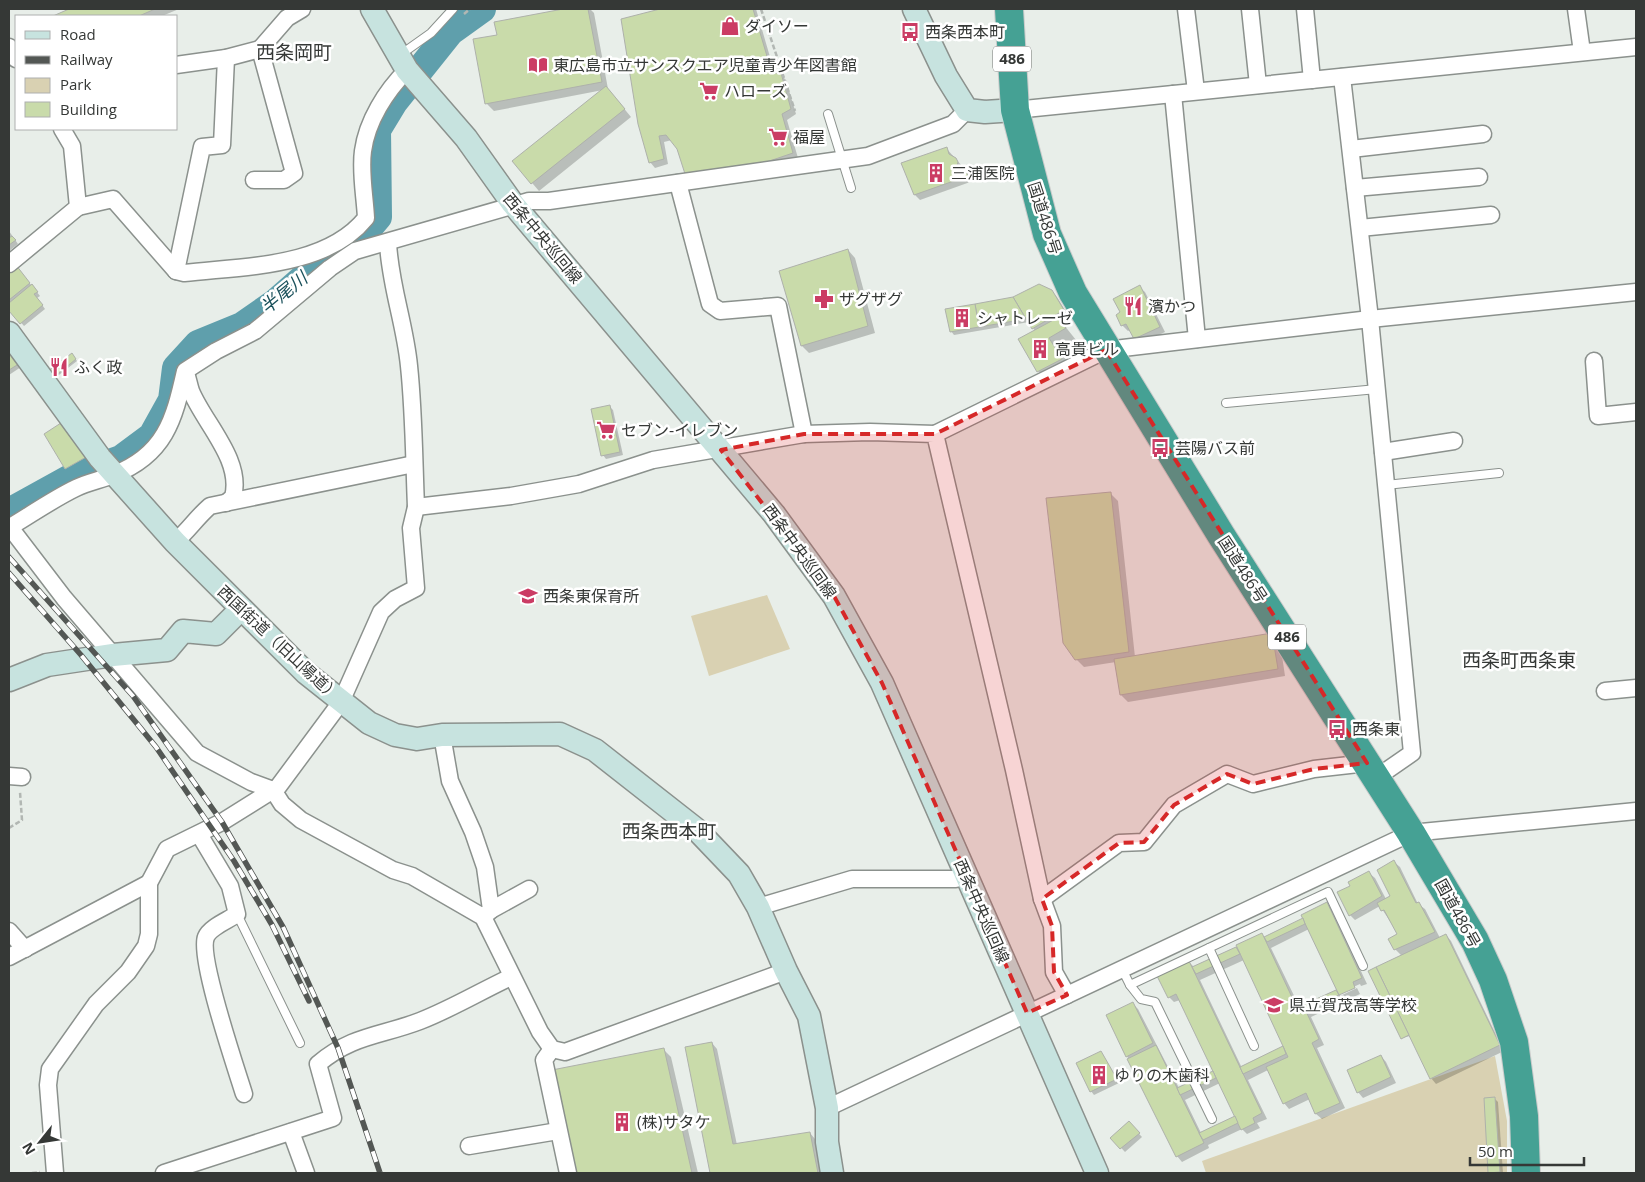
<svg xmlns="http://www.w3.org/2000/svg" width="1645" height="1182" font-family="'Open Sans','Noto Sans JP',sans-serif">
<style>
.green{fill:#d9d1b2}
.shadow{fill:#0003;fill-rule:evenodd}
.lines{fill:none;stroke-linecap:round;stroke-linejoin:round}
.river{stroke:#5f9fac;stroke-width:28}
.building{fill:#c9dbaa;stroke:#aeb1ab}
.lane-casing{stroke:#8b918d;stroke-width:10}
.street-casing{stroke:#8b918d;stroke-width:19}
.secondary-casing{stroke:#8b918d;stroke-width:25}
.highway-casing{stroke:#cacbcb;stroke-width:30}
.path{stroke:#b2b7b3;stroke-width:2.5;stroke-dasharray:5 2.5;stroke-linecap:butt}
.lane{stroke:#fff;stroke-width:8}
.street{stroke:#fff;stroke-width:16}
.secondary{stroke:#c7e3df;stroke-width:22}
.highway{stroke:#45a194;stroke-width:28}
.rail-casing{stroke:#535754;stroke-width:5.5}
.rail{stroke:#fff;stroke-width:4;stroke-dasharray:11;stroke-linecap:butt}
.marked{fill:#d62828;fill-opacity:0.2;stroke:#d62828;stroke-width:4;stroke-dasharray:10 6;stroke-linejoin:round}
.labels{text-anchor:middle;stroke-width:5;stroke-linejoin:round;paint-order:stroke}
.shield{fill:#fff;stroke:#727472;stroke-width:1}
.shield-label{font-size:15px;font-weight:bold;fill:#353836}
.poi-label{font-size:16px;fill:#353836;stroke:#fff;text-anchor:start}
.street-label{font-size:16px;fill:#353836;stroke:#fff}
.water-label{font-size:18px;font-style:italic;fill:#1a515b;stroke:#fff}
.quarter-label{font-size:19px;fill:#353836;stroke:#fff}
</style>
<rect width="100%" height="100%" fill="#e8eee9"/>
<g class="green">
<path d="M767 595 790 649 709 676 691 616Z"/>
<path d="M1495 1056 1507 1121V1173H1206L1202 1161Z"/>
</g>
<g class="shadow">
<path d="M72 9H179L162 16H56Z"/>
<path d="M569 9H590L594 13 608 89 631 117 539 191 514 162 603 90 494 111 487 104 498 36 496 23Z"/>
<path d="M665 9H756L775 74H780L786 80 796 114 787 120 798 158 752 174 678 148 672 140 664 142 668 164 655 168 650 162 623 19Z"/>
<path d="M946 148 970 175 973 181 920 200 915 195Z"/>
<path d="M9 231 18 244 9 251Z"/>
<path d="M848 250 855 258 875 333 809 353 802 346 780 272Z"/>
<path d="M19 270 40 296 37 298 45 309 24 326 9 309V272Z"/>
<path d="M1039 286 1051 291 1057 297 1068 315 1060 320 1076 340 1060 350 1072 370 1050 382 1038 371 1035 331 1029 322 954 335 951 331Z"/>
<path d="M1139 287 1145 292 1165 332 1140 344 1130 330 1128 331 1122 325 1118 315 1122 313Z"/>
<path d="M9 348 24 365 9 375Z"/>
<path d="M72 355 77 361 55 378 49 371Z"/>
<path d="M609 406 613 410 623 455 606 459 603 455Z"/>
<path d="M64 422 92 461 71 474 66 468Z"/>
<path d="M1110 493 1118 501 1135 657 1280 642 1285 676 1128 702 1121 695 1116 662 1084 667 1076 659Z"/>
<path d="M1394 862 1400 867 1418 904 1425 909 1440 938 1446 935 1451 941 1504 1051 1436 1084 1431 1078 1410 1036 1402 1038V956L1395 949 1399 935 1380 906 1355 920 1350 915 1351 886 1369 873 1375 878 1386 899 1392 896Z"/>
<path d="M1326 904 1332 909 1367 984 1361 986 1360 984 1340 993V996L1357 988 1360 994 1311 1017 1324 1045 1317 1048 1345 1108 1322 1119 1316 1114 1310 1099 1289 1109 1284 1103 1268 1070 1248 1080 1267 1119 1257 1123 1260 1128 1247 1134 1242 1129 1208 1145 1209 1148 1182 1162 1177 1156 1127 1056 1133 1004 1138 1009 1179 1088 1215 1071 1180 1000 1174 1002 1169 997 1189 962 1194 967 1262 935 1265 938 1304 919ZM1309 929 1338 990 1300 1008 1271 948ZM1244 960 1284 1047 1242 1068 1200 980ZM1220 1083 1236 1117 1201 1133 1185 1100Z"/>
<path d="M712 1043 717 1049 737 1145 810 1133 815 1139 821 1173H711L687 1048Z"/>
<path d="M664 1050 671 1057 698 1173H576L554 1071Z"/>
<path d="M1101 1053 1119 1083 1094 1095 1091 1091Z"/>
<path d="M1381 1056 1386 1062 1396 1083 1363 1098 1358 1092Z"/>
<path d="M1495 1099 1498 1102 1503 1173 1489 1172Z"/>
<path d="M1129 1123 1142 1137 1125 1152 1112 1138Z"/>
</g>
<g class="lines">
<path class="river" d="M9 512 76 475 121 459 152 436 172 400 176 368 198 344 242 326 275 303 332 253 367 230 378 217 377 130 394 102 450 32 482 9"/>
</g>
<g class="building">
<path d="M69 9H155L139 16H53Z"/>
<path d="M563 9H588L602 82 485 104 473 39 497 35 494 22Z"/>
<path d="M660 9H753L772 73H781L791 109 782 114 793 153 746 169 686 177 677 149 666 135 659 136 664 159 649 163 638 124 621 19Z"/>
<path d="M606 86 625 109 531 184 512 161Z"/>
<path d="M947 147 949 154 956 158 958 162 956 170 965 168 968 176 914 195 901 163Z"/>
<path d="M12 236 16 240 9 245V238Z"/>
<path d="M848 249 868 326 801 346 779 271Z"/>
<path d="M16 265 30 283 9 300V270Z"/>
<path d="M32 284 38 292 34 294 43 305 20 324 9 311V303Z"/>
<path d="M1039 284 1052 290 1064 310 1032 329 1013 297Z"/>
<path d="M1140 285 1160 327 1134 339 1126 324 1121 326 1116 315 1120 312 1113 299Z"/>
<path d="M1013 297 1026 319 979 327 975 304Z"/>
<path d="M975 304 979 327 950 332 945 309Z"/>
<path d="M1059 317 1066 328 1049 338 1062 359 1037 372 1018 339Z"/>
<path d="M9 347 22 362 9 370Z"/>
<path d="M72 353 76 359 53 378 48 371Z"/>
<path d="M610 405 620 452 601 456 591 409Z"/>
<path d="M64 421 88 456 65 469 44 434Z"/>
<path d="M1111 492 1129 652 1075 660 1063 643 1046 498Z"/>
<path d="M1272 633 1278 669 1120 695 1114 659Z"/>
<path d="M1394 860 1416 903 1419 902 1435 932 1394 950 1388 939 1397 934 1384 910 1381 911 1377 903 1390 896 1377 870Z"/>
<path d="M1369 871 1382 896 1349 916 1337 892 1350 886 1348 882Z"/>
<path d="M1327 902 1362 978 1353 982 1355 988 1339 995 1301 915Z"/>
<path d="M1303 918 1305 924 1267 942 1264 937Z"/>
<path d="M1262 933 1297 1008 1303 1005 1319 1039 1312 1043 1340 1103 1315 1114 1306 1093 1283 1104 1266 1067 1288 1057 1236 945Z"/>
<path d="M1446 934 1500 1045 1430 1079 1376 967Z"/>
<path d="M1236 947 1240 954 1196 974 1192 967Z"/>
<path d="M1189 961 1262 1113 1253 1118 1255 1123 1241 1130 1176 994 1168 998 1157 976Z"/>
<path d="M1376 967 1409 1035 1401 1039 1368 971Z"/>
<path d="M1336 990 1339 995 1306 1011 1303 1005Z"/>
<path d="M1133 1002 1153 1043 1126 1057 1106 1015Z"/>
<path d="M712 1042 733 1144 810 1132 818 1173H710L685 1047Z"/>
<path d="M1156 1045 1204 1143 1176 1157 1127 1059Z"/>
<path d="M1283 1046 1286 1054 1243 1074 1240 1067Z"/>
<path d="M664 1048 692 1173H574L552 1070Z"/>
<path d="M1101 1051 1117 1079 1090 1092 1076 1063Z"/>
<path d="M1381 1055 1391 1077 1357 1093 1347 1070Z"/>
<path d="M1213 1071 1216 1078 1180 1095 1177 1088Z"/>
<path d="M1495 1097 1500 1172 1488 1173 1484 1098Z"/>
<path d="M1235 1116 1238 1123 1203 1140 1199 1133Z"/>
<path d="M1129 1121 1140 1133 1120 1149 1110 1138Z"/>
</g>
<g class="lines">
<g class="lane-casing">
<g id="lane">
<path d="M400 55 431 33 453 9"/>
<path d="M828 114 851 188"/>
<path d="M1226 403 1377 389"/>
<path d="M1386 485 1499 473"/>
<path d="M237 914 300 1043"/>
<path d="M1209 948 1254 1046"/>
<path d="M1122 969 1130 985 1328 892 1363 966"/>
<path d="M1130 985 1141 999 1155 1002 1212 1119"/>
</g>
</g>
<g class="street-casing">
<g id="street">
<path d="M1186 9 1196 91"/>
<path d="M1250 9 1258 85"/>
<path d="M1305 9 1312 80"/>
<path d="M1576 9 1582 52"/>
<path d="M9 47 16 59"/>
<path d="M176 65 226 58 260 49"/>
<path d="M1342 77 1370 319 1412 753 1376 778"/>
<path d="M1173 94 1197 339"/>
<path d="M1015 110 1636 47"/>
<path d="M1351 149 1483 134"/>
<path d="M254 180H284L294 173 260 49 287 18 302 9"/>
<path d="M678 183 710 304 720 311 778 306 804 434"/>
<path d="M1355 188 1479 177"/>
<path d="M78 207 113 199 176 271 184 273C243 266 326 268 366 218 365 197 360 172 363 151 367 121 386 91 407 70"/>
<path d="M1360 228 1491 215"/>
<path d="M9 264 78 207 72 146 62 129"/>
<path d="M176 271 202 147 222 145 226 58"/>
<path d="M1594 361 1598 416 1636 412"/>
<path d="M186 373C188 379 189 385 191 391 204 423 243 460 233 497L226 503"/>
<path d="M935 434 1106 350 1370 319 1636 292"/>
<path d="M1383 452 1454 441"/>
<path d="M416 507 511 496 579 484 653 460 804 434 870 432 935 434 1014 770 1042 899 1052 926 1054 972 1067 995"/>
<path d="M9 526 64 598 197 753 251 782 273 790 282 804 301 820 393 870 412 876 483 917 540 1032 552 1049 565 1052 786 971"/>
<path d="M10 527C32 514 53 499 76 488 88 482 101 480 113 475 165 455 174 420 185 371L216 351 255 331 330 268 355 251 529 201H549L868 156 953 124 967 110"/>
<path d="M175 542C188 531 197 517 210 506L414 464"/>
<path d="M1605 691 1636 688"/>
<path d="M442 735 450 781 473 832 485 867 491 910 483 917"/>
<path d="M9 776 22 777"/>
<path d="M199 834 230 886 237 914C229 920 210 927 206 937 198 957 236 1068 244 1094"/>
<path d="M1042 899 1119 843 1144 842 1174 805 1227 774 1253 784 1314 769 1367 763"/>
<path d="M758 907 852 879H956L965 876"/>
<path d="M491 910 529 889"/>
<path d="M9 931 25 949"/>
<path d="M9 957 149 883"/>
<path d="M552 1049 544 1060 568 1173"/>
<path d="M827 1108 1411 833 1636 811"/>
<path d="M291 1132 306 1173"/>
<path d="M469 1146 558 1131"/>
<path d="M55 1173 48 1085 50 1069 96 1004 128 972 146 946 149 934V883L167 849 222 822 278 787 341 702 381 612 395 599 416 588 411 528 416 507C414 460 414 413 409 366 405 324 390 285 388 243"/>
<path d="M164 1173 333 1118 318 1064C352 1035 381 1036 420 1021 451 1009 481 991 511 977"/>
</g>
</g>
<g class="secondary-casing">
<g id="secondary">
<path d="M372 9 407 70 466 138 513 204 774 514 834 596 882 683 1097 1173"/>
<path d="M914 9 946 76 967 110 985 112 1015 110"/>
<path d="M9 333 100 458 175 542 306 673 369 723 395 735 417 739 442 735 560 734 595 750 697 830 739 874 758 907 786 971 809 1016 827 1108V1142L832 1173"/>
<path d="M9 680 47 665 113 655 167 650 183 631 216 634 241 609"/>
</g>
</g>
<g class="highway-casing">
<path id="highway" d="M1009 9 1015 110 1047 234 1073 293 1221 535 1411 833 1475 941 1493 980 1514 1042 1524 1116 1526 1173"/>
</g>
<g class="path">
<path d="M761 9 795 111"/>
<path d="M464 14 470 9"/>
<path d="M9 828 22 820 20 792"/>
<path d="M32 1173 40 1172"/>
</g>
<use href="#lane" class="lane"/>
<use href="#street" class="street"/>
<use href="#secondary" class="secondary"/>
<use href="#highway" class="highway"/>
<g class="rail-casing">
<g id="rail">
<path d="M9 557 133 696 222 822 283 927 338 1048 380 1173"/>
<path d="M9 573 81 655 156 747 234 861 272 925 309 1001"/>
</g>
</g>
<use href="#rail" class="rail"/>
</g>
<path class="marked" d="M1106 350 1367 763 1314 769 1253 784 1227 774 1174 805 1144 842 1119 843 1042 899 1052 926 1054 972 1067 995 1027 1013 882 683 834 596 721 450 804 434H935Z"/>
<defs>
<g id="shop-bare" transform="scale(1.5)"><path d="M-5-2.5h2.3a2.7 3.5 0 0 1 5.4 0H5L5.5 6h-11ZM-1.5-2.5h3a1.5 2.3 0 0 0-3 0Z" fill="#cb3c64" stroke="#fff" stroke-width="2.5" paint-order="stroke"/></g>
<g id="bus-bare" transform="scale(1.5)"><path d="M-5-6H5V4H4V6H2V4H-2V6H-4V4H-5ZM-3.5-4V0h7V-4ZM-3.5 1.2v1.5H-2V1.2ZM2 1.2v1.5H3.5V1.2Z" fill="#cb3c64" stroke="#fff" stroke-width="2.5" paint-order="stroke"/></g>
<g id="library-bare" transform="scale(1.5)"><path d="M-6-4Q-3-5.5-.7-3.5V5Q-3 3-6 4ZM6-4Q3-5.5 .7-3.5V5Q3 3 6 4Z" fill="#cb3c64" stroke="#fff" stroke-width="2.5" paint-order="stroke"/></g>
<g id="supermarket-bare" transform="scale(1.5)"><path d="M-6-5.5h2.5l.6 2H6L4.5 2H-2.5L-4.4-4H-6ZM-1.5 3.2a1.3 1.3 0 1 0 .1 0ZM3 3.2a1.3 1.3 0 1 0 .1 0Z" fill="#cb3c64" stroke="#fff" stroke-width="2.5" paint-order="stroke"/></g>
<g id="building-bare" transform="scale(1.5)"><path d="M-4-6H4V6H1V3H-1V6H-4ZM-2.5-4.3h1.7v1.8h-1.7ZM.8-4.3h1.7v1.8H.8ZM-2.5-1h1.7V.8h-1.7ZM.8-1h1.7V.8H.8Z" fill="#cb3c64" stroke="#fff" stroke-width="2.5" paint-order="stroke"/></g>
<g id="pharmacy-bare" transform="scale(1.5)"><path d="M-2-6h4v4h4v4h-4v4h-4v-4h-4v-4h4Z" fill="#cb3c64" stroke="#fff" stroke-width="2.5" paint-order="stroke"/></g>
<g id="restaurant-bare" transform="scale(1.5)"><path d="M-5-6h1v4h1v-4h1v4h1v-4h1v5L-1.5 .5V6h-2V.5L-5-1ZM5-6V6H3V1.5H1.5Q1.5-4 5-6Z" fill="#cb3c64" stroke="#fff" stroke-width="2.5" paint-order="stroke"/></g>
<g id="school-bare" transform="scale(1.5)"><path d="M0-5L7-2L0 1L-7-2ZM-4 1L0 2.5L4 1V4Q0 6-4 4Z" fill="#cb3c64" stroke="#fff" stroke-width="2.5" paint-order="stroke"/></g>
</defs>
<g fill-rule="evenodd">
<use href="#shop-bare" x="730" y="26"/>
<use href="#bus-bare" x="910" y="32"/>
<use href="#library-bare" x="538" y="65"/>
<use href="#supermarket-bare" x="709" y="91"/>
<use href="#supermarket-bare" x="778" y="137"/>
<use href="#building-bare" x="936" y="173"/>
<use href="#pharmacy-bare" x="824" y="299"/>
<use href="#restaurant-bare" x="1133" y="306"/>
<use href="#building-bare" x="962" y="318"/>
<use href="#building-bare" x="1040" y="349"/>
<use href="#restaurant-bare" x="59" y="367"/>
<use href="#supermarket-bare" x="606" y="430"/>
<use href="#bus-bare" x="1160" y="448"/>
<use href="#school-bare" x="528" y="596"/>
<use href="#bus-bare" x="1337" y="729"/>
<use href="#school-bare" x="1274" y="1005"/>
<use href="#building-bare" x="1099" y="1075"/>
<use href="#building-bare" x="622" y="1122"/>
</g>
<g class="labels">
<g class="shield">
<rect x="993" y="46.5" width="38" height="25" rx="4"/>
<rect x="1268" y="624.5" width="38" height="25" rx="4"/>
</g>
<g class="shield-label">
<text x="1012" y="64">486</text>
<text x="1287" y="642">486</text>
</g>
<g class="poi-label">
<text x="745" y="32">ダイソー</text>
<text x="925" y="38">西条西本町</text>
<text x="553" y="71">東広島市立サンスクエア児童青少年図書館</text>
<text x="724" y="97">ハローズ</text>
<text x="793" y="143">福屋</text>
<text x="951" y="179">三浦医院</text>
<text x="839" y="305">ザグザグ</text>
<text x="1148" y="312">濱かつ</text>
<text x="977" y="324">シャトレーゼ</text>
<text x="1055" y="355">高貴ビル</text>
<text x="74" y="373">ふく政</text>
<text x="621" y="436">セブン-イレブン</text>
<text x="1175" y="454">芸陽バス前</text>
<text x="543" y="602">西条東保育所</text>
<text x="1352" y="735">西条東</text>
<text x="1289" y="1011">県立賀茂高等学校</text>
<text x="1114" y="1081">ゆりの木歯科</text>
<text x="637" y="1128">(株)サタケ</text>
</g>
<g class="street-label">
<text transform="translate(1045 218) rotate(72)" y="6">国道486号</text>
<text transform="translate(543 238) rotate(50)" y="6">西条中央巡回線</text>
<text transform="translate(800 551) rotate(54)" y="6">西条中央巡回線</text>
<text transform="translate(1243 569) rotate(57)" y="6">国道486号</text>
<text transform="translate(279 643) rotate(43)" y="6">西国街道（旧山陽道）</text>
<text transform="translate(982 911) rotate(66)" y="6">西条中央巡回線</text>
<text transform="translate(1458 913) rotate(61)" y="6">国道486号</text>
</g>
<g class="water-label">
<text transform="translate(284 293) rotate(-39)" y="6">半尾川</text>
</g>
<g class="quarter-label">
<text x="294" y="59">西条岡町</text>
<text x="1519" y="667">西条町西条東</text>
<text x="669" y="838">西条西本町</text>
</g>
</g>
<rect width="1645" height="1182" fill="none" stroke="#353836" stroke-width="20"/>
<rect x="15" y="15" width="162" height="115" fill="#ffffff" stroke="#aeafaf"/>
<rect x="25" y="31" width="25" height="8" fill="#c7e3df" stroke="#aeafaf"/>
<text x="60" y="40" font-size="15" fill="#353836">Road</text>
<rect x="25" y="56" width="25" height="8" fill="#535754" stroke="#aeafaf"/>
<text x="60" y="65" font-size="15" fill="#353836">Railway</text>
<rect x="25" y="78" width="25" height="15" fill="#d9d1b2" stroke="#aeafaf"/>
<text x="60" y="90" font-size="15" fill="#353836">Park</text>
<rect x="25" y="102" width="25" height="15" fill="#c9dbaa" stroke="#aeafaf"/>
<text x="60" y="115" font-size="15" fill="#353836">Building</text>
<g transform="translate(40 1142) rotate(240)" stroke="#ffffff" stroke-width="4" paint-order="stroke">
<path d="M0-4L9 19L0 12L-9 19Z" fill="#353836"/>
<text y="-8" font-size="14" font-weight="bold" text-anchor="middle" fill="#353836">N</text>
</g>
<path d="M1470 1157v8h114v-8" fill="none" stroke="#353836" stroke-width="2.5"/>
<text x="1478" y="1157" font-size="15" fill="#353836" stroke="#ffffff" stroke-width="4" paint-order="stroke">50 m</text>
</svg>
